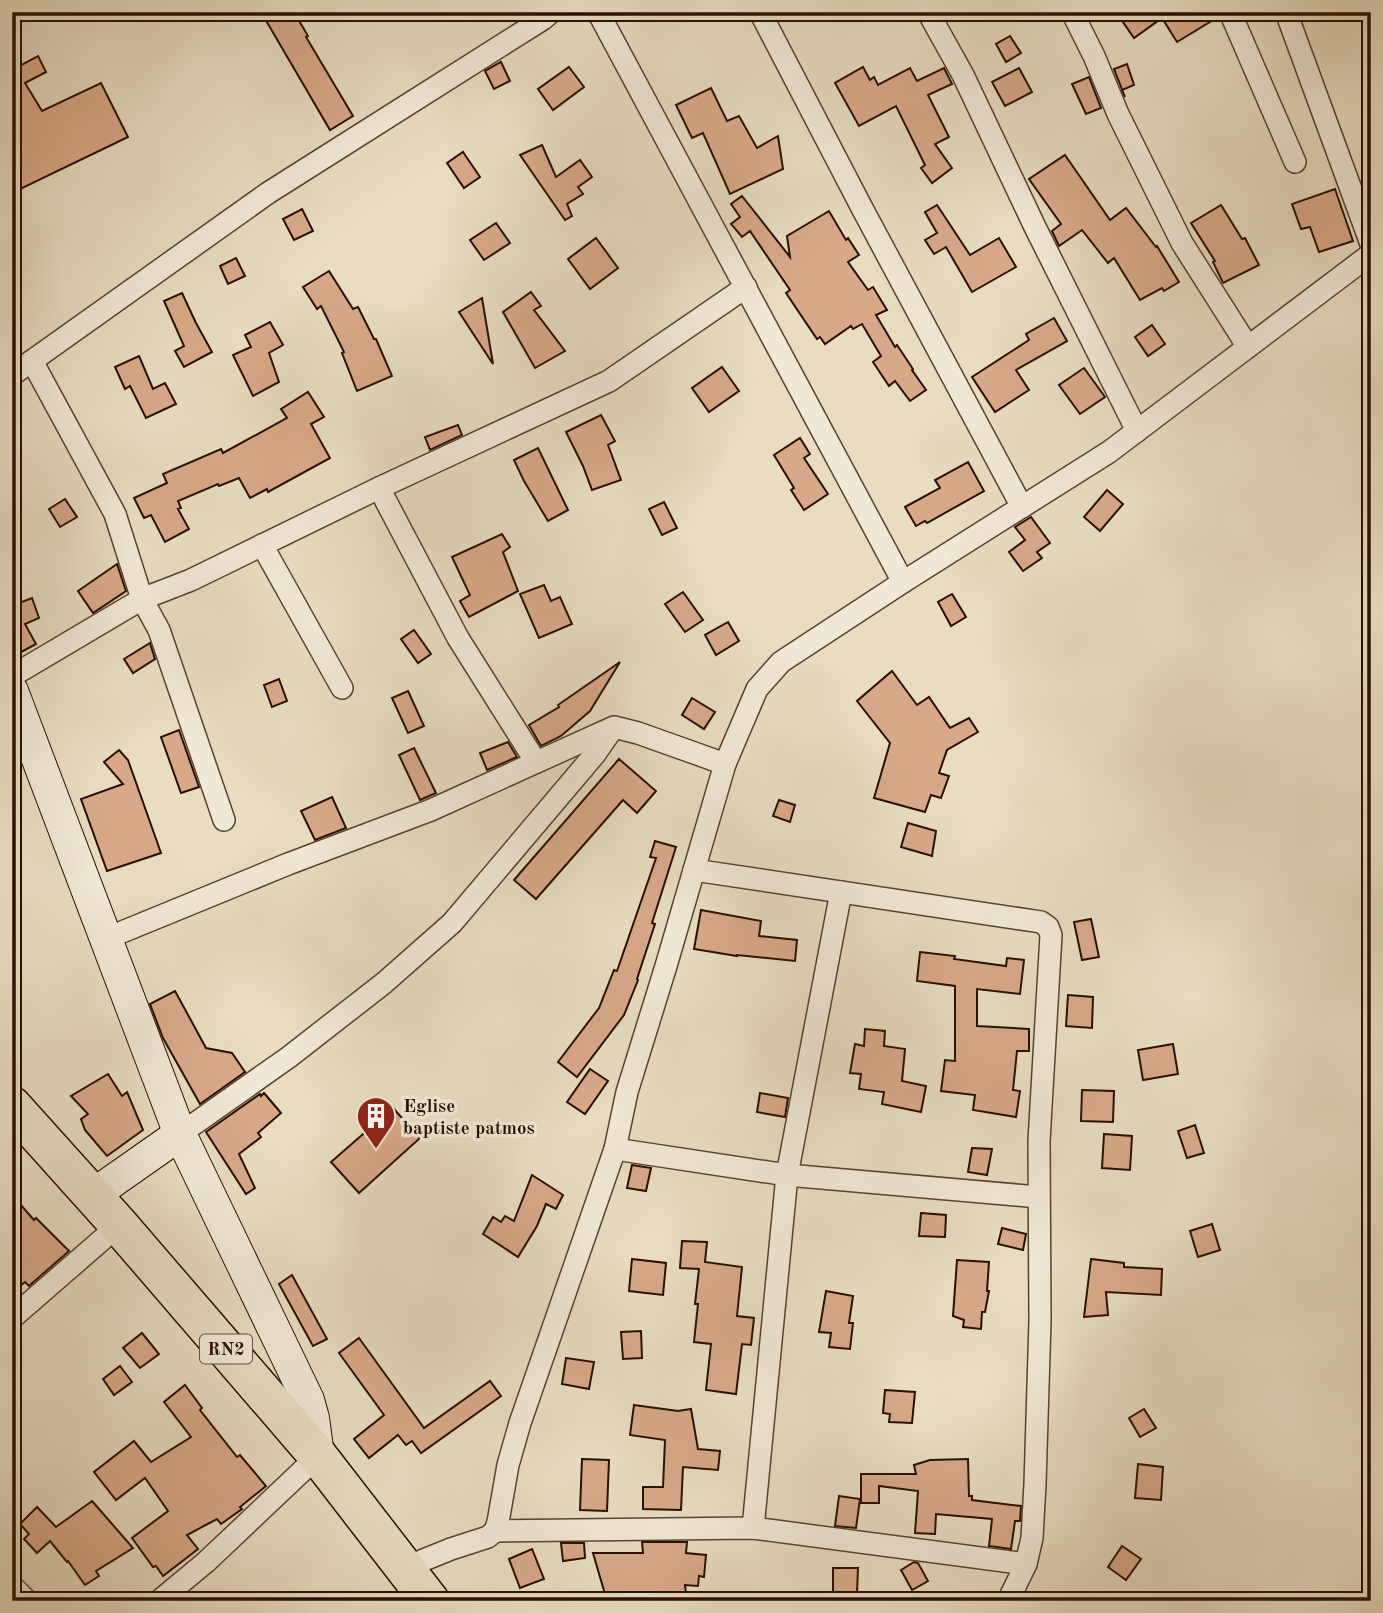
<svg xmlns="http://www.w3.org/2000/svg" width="1383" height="1613" font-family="'Old Standard TT',serif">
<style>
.building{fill:#d8a989;stroke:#290e00;stroke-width:2}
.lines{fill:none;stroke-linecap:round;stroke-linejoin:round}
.street-casing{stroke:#594230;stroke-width:24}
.secondary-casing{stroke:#290e00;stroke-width:34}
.highway-casing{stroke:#290e00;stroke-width:41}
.street{stroke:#f0e9d7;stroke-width:21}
.secondary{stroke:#f0e9d7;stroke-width:32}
.highway{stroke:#e8ddc1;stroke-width:38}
.labels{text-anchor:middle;stroke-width:7;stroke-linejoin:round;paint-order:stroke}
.shield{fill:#f0e9d7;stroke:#655040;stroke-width:2}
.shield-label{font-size:18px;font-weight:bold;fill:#290e00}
.poi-label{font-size:19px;font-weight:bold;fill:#290e00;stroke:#f0e9d7;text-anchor:start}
</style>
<rect width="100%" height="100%" fill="#e8ddc1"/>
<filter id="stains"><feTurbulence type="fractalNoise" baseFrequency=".00286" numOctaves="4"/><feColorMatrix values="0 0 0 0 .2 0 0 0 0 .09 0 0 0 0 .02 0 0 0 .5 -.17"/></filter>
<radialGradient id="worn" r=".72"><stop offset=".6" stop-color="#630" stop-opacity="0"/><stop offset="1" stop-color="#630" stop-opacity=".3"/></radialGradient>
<g class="building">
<path d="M261 12H294L308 36 306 37 353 116 330 130Z"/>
<path d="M1116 12H1217L1218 17 1177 42 1162 18 1134 38Z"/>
<path d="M1010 36 1021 53 1006 62 996 44Z"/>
<path d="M38 56 46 72 25 83 42 111 101 83 128 137 12 193V61L16 68Z"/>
<path d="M501 62 510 81 494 89 485 71Z"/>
<path d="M1127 64 1134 85 1122 90 1125 97 1114 69Z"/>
<path d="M569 67 584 87 553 110 538 89Z"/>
<path d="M863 67 870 80 874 77 878 85 910 68 917 81 944 68 952 84 928 95 949 137 935 144 952 168 932 183 921 168 925 165 896 106 859 126 835 83Z"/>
<path d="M1019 68 1032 92 1005 106 992 82Z"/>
<path d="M1089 77 1101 108 1086 114 1072 84Z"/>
<path d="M711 88 727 121 739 116 757 148 778 136 783 169 730 194 703 133 692 138 676 105Z"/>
<path d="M542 145 556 177 580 160 592 177 578 187 583 194 567 204 572 216 565 220 520 155Z"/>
<path d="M463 152 480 177 464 188 447 163Z"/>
<path d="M1065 155 1110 220 1126 208 1156 247 1157 246 1179 282 1164 291 1162 288 1140 300 1114 258 1108 263 1082 230 1059 246 1052 231 1061 224 1029 179Z"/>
<path d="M1335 189 1353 241 1319 252 1310 227 1301 229 1292 204Z"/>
<path d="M742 196 790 257 787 236 829 211 846 240 848 238 859 255 848 262 868 290 873 287 887 310 876 315 895 347 897 345 913 369 912 370 926 390 910 401 895 381 889 386 873 362 881 356 862 324 853 329 851 326 825 344 820 337 817 339 786 293 790 290 750 231 742 237 731 224 740 217 731 204Z"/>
<path d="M937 205 970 255 999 238 1016 267 972 292 946 247 934 254 925 240 937 233 925 212Z"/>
<path d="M1221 205 1242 239 1245 238 1259 265 1223 283 1213 262 1215 261 1191 223Z"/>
<path d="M302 209 313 231 294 240 283 219Z"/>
<path d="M496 223 510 243 484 260 470 240Z"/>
<path d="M596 238 618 268 590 289 568 259Z"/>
<path d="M236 258 245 276 228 284 220 266Z"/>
<path d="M329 271 353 309 358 307 374 339H376L392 376 357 391 342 353 344 352 321 306 317 309 303 287Z"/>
<path d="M531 292 541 306 534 310 565 351 535 368 503 312Z"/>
<path d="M182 293 196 323 212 352 184 367 175 351 184 346 164 301Z"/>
<path d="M482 298 493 364 459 312Z"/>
<path d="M1054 318 1067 341 1016 370 1029 390 995 412 972 377 1029 340 1026 334Z"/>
<path d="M270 322 283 345 269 353 279 382 253 396 233 355 251 347 245 335Z"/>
<path d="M1152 325 1165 344 1148 356 1135 337Z"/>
<path d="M139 356 153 389 165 383 176 404 146 418 130 386 125 389 115 367Z"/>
<path d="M722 367 739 391 709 412 692 388Z"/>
<path d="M1084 368 1105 397 1080 414 1059 385Z"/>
<path d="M308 392 324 417 311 424 330 458 268 492 267 489 250 498 239 478 219 486 218 484 178 501 181 508 178 509 189 529 165 542 151 515 144 518 134 498 167 483 163 474 221 449 223 453 287 418 281 409Z"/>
<path d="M601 415 615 441 608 445 621 480 592 490 583 466 566 432Z"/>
<path d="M458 425 462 435 430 450 425 437Z"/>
<path d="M800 438 810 454 804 458 828 494 804 510 791 490 794 488 774 455Z"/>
<path d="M538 448 568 510 548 521 524 481 514 460Z"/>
<path d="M968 462 984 491 927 523 925 521 916 526 905 507 940 488 935 480Z"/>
<path d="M1107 490 1123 504 1100 531 1084 517Z"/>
<path d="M65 499 77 517 60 527 49 509Z"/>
<path d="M664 502 677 528 662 535 649 509Z"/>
<path d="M1031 517 1050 543 1037 552 1042 558 1023 571 1009 552 1025 540 1015 527Z"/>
<path d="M502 534 510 547 503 552 518 591 469 617 460 601 470 595 452 557Z"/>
<path d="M117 564 126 591 93 613 78 591Z"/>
<path d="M544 585 551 601 560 597 572 624 539 638 520 594Z"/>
<path d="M683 592 703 620 685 632 665 604Z"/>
<path d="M952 594 966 617 951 626 938 602Z"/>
<path d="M32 598 39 618 25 624 36 644 12 657V601L14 605Z"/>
<path d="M728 622 739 641 716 655 705 635Z"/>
<path d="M414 630 431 654 418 663 401 639Z"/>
<path d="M150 643 155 659 133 673 124 659Z"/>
<path d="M620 662 590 711 561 736 541 746 529 725 559 707 558 705Z"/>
<path d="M892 671 917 705 929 697 950 728 969 718 978 732 947 750 939 773 949 776 941 798 931 795 925 812 874 798 890 743 857 701Z"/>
<path d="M279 679 287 701 272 707 264 685Z"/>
<path d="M408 691 424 726 408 733 392 698Z"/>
<path d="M692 698 715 712 704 729 682 715Z"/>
<path d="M179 730 199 787 181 793 161 737Z"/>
<path d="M508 742 517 757 487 770 480 753Z"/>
<path d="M414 748 436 793 420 800 399 755Z"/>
<path d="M119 750 128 760 161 853 107 871 81 799 123 784 104 762Z"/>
<path d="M619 759 656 791 637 813 623 800 536 899 514 880Z"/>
<path d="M332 797 346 828 315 840 301 811Z"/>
<path d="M779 800 795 805 790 822 773 816Z"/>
<path d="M908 823 936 831 932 856 901 847Z"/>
<path d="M655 841 676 847 652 923 655 924 637 979 638 980 624 1015 577 1077 558 1062 599 1008 614 970 617 971 656 858 650 857Z"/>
<path d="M701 910 761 921 759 936 797 940 795 961 737 955V956L694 949Z"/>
<path d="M1091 919 1099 957 1082 960 1074 922Z"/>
<path d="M920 952 955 956 954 959 1006 966 1007 958 1024 960 1020 994 977 989V1026L1029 1029V1051H1017L1013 1090 1020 1091 1016 1117 973 1110 975 1095 941 1091 945 1060 955 1061V986L917 981Z"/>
<path d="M175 991 206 1048 232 1053 245 1072 200 1104 163 1038 150 1004Z"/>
<path d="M1068 995 1093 997 1092 1028 1066 1026Z"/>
<path d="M865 1029 885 1031 884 1046 905 1049 902 1081 926 1086 921 1112 882 1104 884 1092 859 1089 861 1074 850 1073 855 1044 864 1046Z"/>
<path d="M1173 1044 1178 1074 1143 1080 1138 1050Z"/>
<path d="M590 1069 608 1081 585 1114 567 1102Z"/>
<path d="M108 1074 122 1096 127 1092 143 1130 107 1156 85 1130 81 1119 88 1114 71 1096Z"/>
<path d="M1082 1090 1114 1091 1113 1122 1081 1121Z"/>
<path d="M264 1093 281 1113 258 1133 261 1137 239 1154 255 1188 246 1194 206 1132 260 1094 261 1096Z"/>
<path d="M760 1093 788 1098 785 1117 757 1112Z"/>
<path d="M393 1108 420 1138 359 1193 331 1162Z"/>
<path d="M1195 1125 1204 1153 1187 1158 1178 1131Z"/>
<path d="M1104 1134 1132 1136 1130 1170 1102 1168Z"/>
<path d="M972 1148 992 1149 987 1175 968 1172Z"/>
<path d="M632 1165 651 1168 646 1191 627 1188Z"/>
<path d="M532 1175 563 1195 556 1209 546 1204 537 1226 518 1257 483 1234 493 1217 501 1222 505 1216 514 1221Z"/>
<path d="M12 1195 34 1220 36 1218 69 1251 29 1286 25 1282 12 1292Z"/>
<path d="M921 1213 946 1215 945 1237 919 1236Z"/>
<path d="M1212 1224 1220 1250 1198 1257 1190 1231Z"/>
<path d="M1002 1228 1026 1234 1023 1250 998 1244Z"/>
<path d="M682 1241 707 1242 705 1262 742 1267 737 1316 754 1318 751 1345 742 1344 736 1394 706 1390 711 1344 694 1342 698 1304H695L699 1269 680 1268Z"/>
<path d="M632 1259 666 1263 663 1295 629 1291Z"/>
<path d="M1091 1259 1124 1263V1267L1162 1269 1161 1295 1106 1292 1108 1315 1084 1317Z"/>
<path d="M957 1260 989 1262 987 1291H989L985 1312H982L981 1329 963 1327 964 1320 953 1316Z"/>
<path d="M292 1275 327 1339 313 1346 279 1284Z"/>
<path d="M826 1291 853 1296 849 1323H853L850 1349 829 1347 831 1333 819 1332Z"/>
<path d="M641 1331 642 1358 623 1359 621 1332Z"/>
<path d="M142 1333 159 1354 140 1368 123 1348Z"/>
<path d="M359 1338 424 1428 490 1381 501 1396 421 1453 412 1441 406 1445 398 1435 369 1458 354 1439 384 1415 339 1353Z"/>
<path d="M566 1358 594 1362 589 1389 562 1384Z"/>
<path d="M120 1366 132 1382 114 1395 103 1379Z"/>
<path d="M185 1385 202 1408 200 1410 237 1457 240 1455 266 1486 240 1507 242 1509 221 1524 217 1519 187 1535 198 1549 163 1576 156 1566 153 1567 132 1538 168 1511 145 1478 116 1500 94 1472 134 1441 151 1462 191 1437 164 1402Z"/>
<path d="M885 1390 915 1392 912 1423 889 1422 890 1414 883 1413Z"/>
<path d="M634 1405 678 1411 691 1409 698 1449 720 1451 718 1470 683 1467 681 1510 643 1509V1487H663L665 1440 630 1435Z"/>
<path d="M1144 1409 1156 1428 1140 1437 1129 1418Z"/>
<path d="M582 1459 609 1460 607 1511 580 1510Z"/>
<path d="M968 1459 969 1496H972V1500L1021 1506 1020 1521H1015L1011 1549 989 1546 992 1519 936 1514 935 1534 915 1533 918 1491 879 1486V1503H861V1474H916L914 1465 930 1460Z"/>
<path d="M1138 1464 1163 1467 1161 1500 1135 1498Z"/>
<path d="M839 1496 860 1499 856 1528 835 1526Z"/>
<path d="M92 1501 133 1548 96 1571 99 1576 85 1585 68 1561 67 1562 50 1541 37 1553 24 1539 29 1534 20 1524 37 1507 56 1527Z"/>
<path d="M642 1542H687L686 1553 706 1555 704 1577 699 1576 698 1586 685 1585 687 1601H607L593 1553H643Z"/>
<path d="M561 1543H584L585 1558 563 1561Z"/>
<path d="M1122 1546 1141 1559 1126 1580 1108 1567Z"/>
<path d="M532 1549 544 1579 520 1588 509 1559Z"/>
<path d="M914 1562 918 1563 928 1581 912 1590 901 1570Z"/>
<path d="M833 1568H858L857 1594 833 1593Z"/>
</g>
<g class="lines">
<g class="street-casing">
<g id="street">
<path d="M598 12 903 582"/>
<path d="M760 12 862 208 1022 507"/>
<path d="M928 12 963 75 1035 227 1137 431"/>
<path d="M1072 12 1094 56 1118 114 1182 243 1248 347"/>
<path d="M1230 12 1295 162"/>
<path d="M1286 12 1371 244"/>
<path d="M32 361 115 514 142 599 159 630 224 820"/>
<path d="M12 375 268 193 543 19 551 12"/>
<path d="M379 488 458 638 536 762"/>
<path d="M262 545 342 688"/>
<path d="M12 676 142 599 191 580 379 488 609 381 746 287"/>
<path d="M694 870 1041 922 1048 927 1051 935 1039 1141 1040 1321 1035 1484 1032 1538 1026 1564 1008 1601"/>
<path d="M105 939 288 864 431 810 614 727 638 733 725 764"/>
<path d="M180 1134 289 1057 384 983 452 923 595 754 613 728"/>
<path d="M615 1149 787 1175 1039 1197"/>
<path d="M12 1318 119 1225"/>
<path d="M753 1528 787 1175 841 892"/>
<path d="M495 1531 753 1528 1026 1564"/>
<path d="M404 1568 451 1549 488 1537 495 1531 498 1522 508 1465 520 1423 615 1149 627 1092 666 966 725 764 757 689 781 662 903 582 1109 452 1371 254"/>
<path d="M12 1586 27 1601"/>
<path d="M159 1601 206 1562 318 1456"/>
</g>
</g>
<g class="secondary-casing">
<g id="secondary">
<path d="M12 691 180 1134 308 1400 313 1418 318 1456"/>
<path d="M93 1195 180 1134"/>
</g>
</g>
<g class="highway-casing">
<path id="highway" d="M12 1106 119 1225 318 1456 430 1601"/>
</g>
<use href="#street" class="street"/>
<use href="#secondary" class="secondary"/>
<use href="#highway" class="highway"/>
</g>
<defs>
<g id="building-pin" transform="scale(2.0125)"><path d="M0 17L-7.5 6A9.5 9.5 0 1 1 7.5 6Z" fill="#8f2418" stroke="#f0e9d7"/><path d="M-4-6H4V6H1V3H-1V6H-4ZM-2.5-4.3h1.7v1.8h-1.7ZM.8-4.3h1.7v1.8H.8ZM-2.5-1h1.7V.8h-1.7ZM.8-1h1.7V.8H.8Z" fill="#fff"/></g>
</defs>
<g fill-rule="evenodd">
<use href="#building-pin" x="376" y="1116"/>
</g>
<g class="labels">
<rect class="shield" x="200" y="1334.5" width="52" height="29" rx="5"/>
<g class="shield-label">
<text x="226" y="1355">RN2</text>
</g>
<g class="poi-label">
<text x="403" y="1112">Eglise<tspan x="403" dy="22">baptiste patmos</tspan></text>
</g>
</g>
<rect width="1383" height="1613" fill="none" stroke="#e8ddc1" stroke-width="42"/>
<rect x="14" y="14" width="1355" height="1585" fill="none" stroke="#290e00" stroke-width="3.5"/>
<rect x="21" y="21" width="1341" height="1571" fill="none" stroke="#290e00" stroke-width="2"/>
<rect width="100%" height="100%" filter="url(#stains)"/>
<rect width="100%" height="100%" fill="url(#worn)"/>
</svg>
